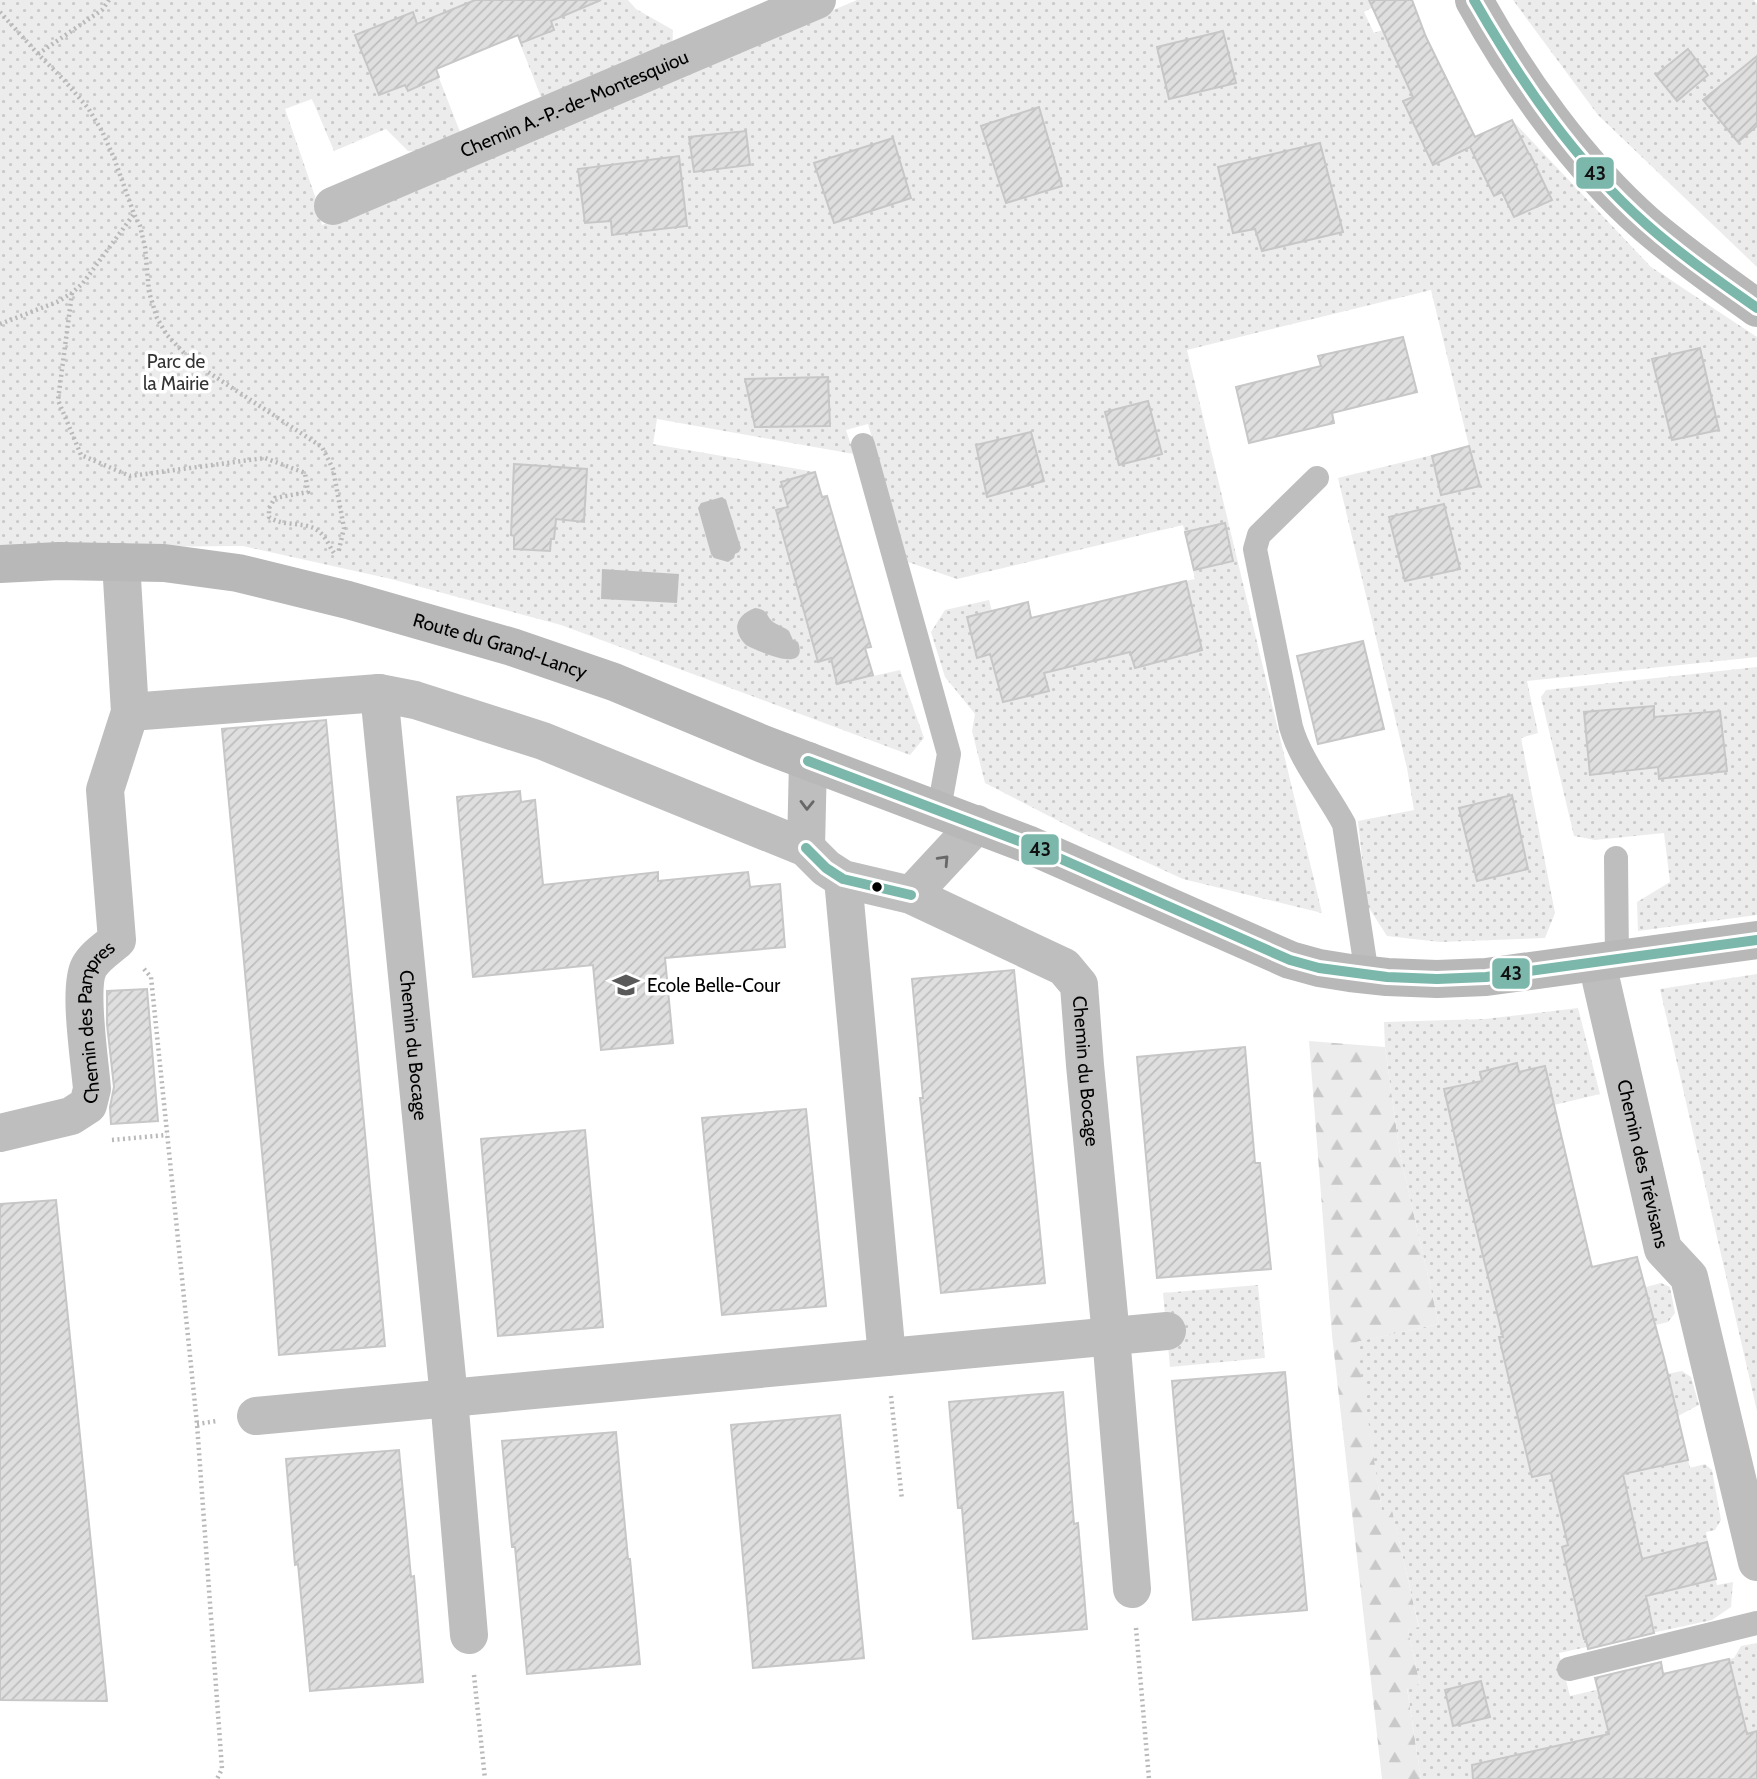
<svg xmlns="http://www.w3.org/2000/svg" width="1757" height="1779" font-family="Cabin,sans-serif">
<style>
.forest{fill:url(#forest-firs)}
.park{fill:url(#park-dots)}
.water{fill:#bfbfbf}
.building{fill:url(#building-hatch);stroke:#c7c7c7;stroke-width:2}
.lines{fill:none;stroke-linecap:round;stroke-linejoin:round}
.path{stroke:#b9b9b9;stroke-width:4.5;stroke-dasharray:2 3.5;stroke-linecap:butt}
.lane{stroke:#bebebe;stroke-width:24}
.street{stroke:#bebebe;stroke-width:38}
.secondary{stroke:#b8b8b8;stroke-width:38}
.bus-1-casing{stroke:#fff;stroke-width:16}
.bus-1{stroke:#7bb7ab;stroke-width:10}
.oneway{stroke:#686868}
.bus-dot{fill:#000;stroke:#fff;stroke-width:2.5}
.labels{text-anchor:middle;stroke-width:7;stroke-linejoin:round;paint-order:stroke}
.street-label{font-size:19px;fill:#000;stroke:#fff}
.park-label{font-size:19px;fill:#333;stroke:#fff}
.poi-label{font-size:19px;fill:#000;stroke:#fff;text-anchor:start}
.line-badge{stroke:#fff;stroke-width:2.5}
.pale-badge-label{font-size:19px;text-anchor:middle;font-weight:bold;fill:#111}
</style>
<defs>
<pattern id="forest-firs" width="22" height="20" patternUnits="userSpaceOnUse" patternTransform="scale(1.75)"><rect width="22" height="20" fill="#ececec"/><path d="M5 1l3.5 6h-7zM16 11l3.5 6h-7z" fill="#c9c9c9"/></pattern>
<pattern id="park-dots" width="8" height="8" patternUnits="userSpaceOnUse" patternTransform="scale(1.75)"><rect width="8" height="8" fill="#ececec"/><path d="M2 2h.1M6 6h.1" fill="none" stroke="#c9c9c9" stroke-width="1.8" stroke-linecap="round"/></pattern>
<pattern id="building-hatch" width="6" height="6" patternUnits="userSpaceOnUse" patternTransform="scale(1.75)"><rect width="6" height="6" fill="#dfdfdf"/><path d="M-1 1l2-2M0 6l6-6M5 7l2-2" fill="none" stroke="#bebebe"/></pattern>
</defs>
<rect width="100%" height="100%" fill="#fff"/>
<path class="forest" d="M1309 1041 1385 1047 1400 1154 1439 1324 1357 1342 1382 1511 1392 1509 1419 1628 1408 1630 1420 1684 1407 1688 1421 1779H1382L1332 1335Z"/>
<g class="park">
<path d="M0 0H475L418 24 462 137 440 153 408 151 386 129 334 151 312 99 285 109 317 202 322 225 857 0H1386L1364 12 1374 33 1382 30 1404 78 1439 63 1448 80 1403 102 1471 147 1498 169 1481 134 1512 120 1651 267 1757 337V657L1527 681 1538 733 1521 738 1555 913 1545 938 1440 942 1387 936 1367 905 1358 821 1414 810 1407 768 1338 478 1469 446 1431 290 1187 350 1322 913 1183 879 1078 831 985 783 972 731 975 714 945 677 931 632 945 610 989 600 992 611 1028 602 1045 672 1130 652 1117 597 1195 579 1183 525 957 579 908 562 868 424 846 430 854 454 657 419 653 444 815 472 822 497 776 511 818 661 831 658 838 684 900 670 924 738 910 755 561 625 391 579 243 546 0 548Z"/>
<path d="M503 0H628L636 9 673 30 672 53 541 97Z"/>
<path d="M1513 0H1754L1757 4V267L1598 115Z"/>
<path d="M1757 667V915L1638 931 1637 902 1670 882 1664 833 1595 840 1574 836 1541 697 1546 690Z"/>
<path d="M1757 974V1411L1660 989Z"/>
<path d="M1578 1008 1600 1094 1554 1105 1519 1072 1517 1063 1481 1072 1482 1081 1444 1089 1491 1290 1600 1265 1608 1297 1661 1283 1670 1287 1675 1313 1668 1322 1656 1325 1667 1374 1682 1371 1691 1377 1699 1405 1678 1416 1690 1468 1705 1464 1712 1470 1721 1520 1715 1530 1706 1532 1717 1585 1733 1582 1731 1607 1712 1620 1559 1653 1570 1696 1635 1681 1634 1674 1662 1667 1664 1673 1734 1658 1741 1646 1757 1643V1779H1421L1407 1687 1420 1684 1408 1630 1419 1627 1392 1510 1382 1511 1356 1342 1439 1324 1400 1154 1385 1047 1384 1022 1485 1019Z"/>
<path d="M1258 1285 1265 1358 1170 1367 1163 1293Z"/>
</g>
<g class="water">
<path d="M722 497 726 500 741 548 739 552 735 554 734 558 728 562 714 558 711 554 698 508 701 503Z"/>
<path d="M602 569 679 574 677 603 601 599Z"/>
<path d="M755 608C769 610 765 615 773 622 777 625 784 627 789 631L793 640 798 642C810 676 756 650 746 645 731 630 736 615 755 608Z"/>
</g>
<g class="building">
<path d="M475 0H601L551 21 554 30 521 43 518 35 436 69 439 77 408 91 405 85 379 95 355 35 413 12 417 24Z"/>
<path d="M1369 0H1412L1426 37 1475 137 1512 120 1529 154H1530L1552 200 1514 217 1502 192 1494 196 1470 147 1433 165 1403 101 1413 97Z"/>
<path d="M1223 31 1236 83 1169 99 1157 47Z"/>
<path d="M1688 49 1708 75 1677 101 1656 75Z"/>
<path d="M1757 56V126L1738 142 1703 100Z"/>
<path d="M1039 107 1062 186 1006 203 981 126Z"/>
<path d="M746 131 750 165 694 172 689 137Z"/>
<path d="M893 138 911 198 834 223 814 163Z"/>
<path d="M1320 143 1343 232 1262 251 1255 229 1233 233 1218 167Z"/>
<path d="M679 156 687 226 612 235 611 221 585 223 578 169Z"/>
<path d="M1403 337 1417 392 1332 413 1334 423 1249 443 1236 387 1321 366 1318 356Z"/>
<path d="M1700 348 1719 430 1672 440 1652 359Z"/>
<path d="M828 377 830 426 755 427 745 379Z"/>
<path d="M1148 401 1162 454 1119 465 1105 412Z"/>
<path d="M1031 432 1044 481 987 497 976 445Z"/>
<path d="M1469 446 1480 486 1441 495 1432 456Z"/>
<path d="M514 464 587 469 584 522 556 519 554 539H551L550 551 514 549V536L511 535Z"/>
<path d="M815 472 822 497 827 496 871 647 865 648 873 675 837 684 831 658 818 662 776 510 788 507 781 482Z"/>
<path d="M1444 504 1460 569 1405 581 1389 517Z"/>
<path d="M1225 523 1233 561 1194 570 1185 532Z"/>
<path d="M1186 581 1202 650 1135 668 1130 652 1044 673 1049 691 1003 702 990 654 977 658 967 617 1028 602 1031 618Z"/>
<path d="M1363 641 1384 729 1318 744 1297 656Z"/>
<path d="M1654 706V717L1720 711 1727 771 1659 779 1658 767 1590 775 1584 712Z"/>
<path d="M326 720 385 1346 279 1355 272 1258 222 729Z"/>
<path d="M520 791 521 802 535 800 543 885 658 872V881L748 872 750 887 780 884 785 947 665 958 673 1043 601 1050 593 965 473 977 457 797Z"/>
<path d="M1512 795 1528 869 1477 881 1459 808Z"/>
<path d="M1014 970 1045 1283 941 1293 920 1098H923L912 979Z"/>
<path d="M147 989 158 1121 111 1124 110 1107 114 1087 107 1024V991Z"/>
<path d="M1245 1047 1255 1163H1260L1271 1269 1157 1278 1137 1057Z"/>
<path d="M1517 1063 1519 1072 1545 1066 1592 1267 1637 1257 1664 1358 1688 1460 1623 1474 1642 1559 1707 1542 1716 1579 1646 1596 1654 1633 1588 1649 1586 1639H1584L1562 1547 1568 1545 1551 1473 1532 1477 1499 1337H1503L1468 1195 1444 1089 1482 1081 1480 1072Z"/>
<path d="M806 1109 826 1306 722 1315 702 1118Z"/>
<path d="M585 1130 603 1327 498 1336 481 1139Z"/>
<path d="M56 1200 107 1701 0 1700V1204Z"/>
<path d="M1285 1372 1307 1610 1193 1620 1172 1381Z"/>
<path d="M1063 1392 1074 1524 1078 1523 1087 1629 973 1639 962 1508H958L949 1402Z"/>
<path d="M840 1415 864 1658 753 1668 731 1425Z"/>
<path d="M616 1432 628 1559H630L640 1664 527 1674 515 1547H512L502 1441Z"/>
<path d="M399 1450 411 1577 414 1576 423 1682 310 1691 298 1564 295 1565 286 1459Z"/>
<path d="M1729 1659 1747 1734 1757 1731V1779H1473L1472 1765 1609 1734 1595 1678 1661 1662 1663 1674Z"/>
<path d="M1481 1681 1490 1717 1453 1726 1445 1690Z"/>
</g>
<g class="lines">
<g class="path">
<path d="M0 12 38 54 64 80 88 108 102 131 114 158 134 214 140 226 145 247 149 292 157 318 167 335 183 352 208 372 322 447 333 469 344 528 338 554"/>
<path d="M38 54 102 10 109 0"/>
<path d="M72 293 58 400 81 455 130 476 265 458 305 473 308 492 275 498 269 508V517C283 527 303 521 317 530 326 536 329 546 334 553"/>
<path d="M0 324 57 302 72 293 83 283 134 214"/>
<path d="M144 969 151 977 197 1424 222 1769 217 1779"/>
<path d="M112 1140 167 1135"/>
<path d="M891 1396 902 1500"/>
<path d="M197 1424 217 1421"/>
<path d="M1136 1628 1149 1779"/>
<path d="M474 1675 485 1779"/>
</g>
<g class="lane">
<path d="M863 445 949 754 939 809"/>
<path d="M1317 478 1259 535 1255 549 1291 727C1301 762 1327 792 1344 824L1367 975"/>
<path d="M1616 858 1617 960"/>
<path d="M1569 1669 1757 1623"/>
</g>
<g class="street">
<path id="s1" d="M333 206 817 0"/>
<path id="s2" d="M379 693 449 1398 469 1635"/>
<path id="s3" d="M130 712 379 693 415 700 543 741 806 848 826 868 843 879 911 895 1064 967 1079 985 1085 1065 1111 1336 1132 1589"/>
<path d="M806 848 808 761"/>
<path d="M843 879 887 1357"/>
<path d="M911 895 977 824"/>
<path id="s4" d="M1597 963 1663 1249 1689 1277 1757 1562"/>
<path id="s5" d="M0 1133 71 1116 88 1105 92 1089C90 1062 78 988 89 967 95 956 108 948 117 940L105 790 130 712 121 562"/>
<path d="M256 1416 1167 1331"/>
</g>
<g class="secondary">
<path d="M1474 0C1518 80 1578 164 1646 224 1681 254 1719 281 1757 308"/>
<path id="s6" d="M0 564 59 561 164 563 238 573 348 600 512 647 614 682 763 744 1027 844 1290 960 1319 968 1350 973 1387 977 1437 979 1486 977 1757 940"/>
</g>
<g class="bus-1-casing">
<g id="bus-1">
<path d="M1474 0C1521 82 1575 161 1646 224 1681 255 1719 281 1757 308"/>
<path d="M808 761 1027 844 1290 960 1319 968 1387 977 1437 979 1486 977 1757 940"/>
<path d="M806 848 826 868 843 879 911 895"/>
</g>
</g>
<use href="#bus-1" class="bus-1"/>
</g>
<defs><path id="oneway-chevron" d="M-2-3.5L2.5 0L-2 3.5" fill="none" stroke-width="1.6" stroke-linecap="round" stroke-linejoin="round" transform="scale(1.75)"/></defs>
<g class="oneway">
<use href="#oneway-chevron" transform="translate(807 805) rotate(91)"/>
<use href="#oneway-chevron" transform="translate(944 860) rotate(-47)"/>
</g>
<defs>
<g id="school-bare" transform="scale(2.1)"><path d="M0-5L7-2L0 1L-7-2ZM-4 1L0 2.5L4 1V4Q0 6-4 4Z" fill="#595959" stroke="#fff" stroke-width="2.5" paint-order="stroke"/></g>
</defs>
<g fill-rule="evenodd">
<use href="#school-bare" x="626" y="985"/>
</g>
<circle class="bus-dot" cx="877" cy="887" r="6"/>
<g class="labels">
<g class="street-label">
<text dy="7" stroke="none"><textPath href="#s1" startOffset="262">Chemin A.-P.-de-Montesquiou</textPath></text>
<text dy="7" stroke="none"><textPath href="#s6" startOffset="511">Route du Grand-Lancy</textPath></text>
<text dy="7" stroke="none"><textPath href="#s5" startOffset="180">Chemin des Pampres</textPath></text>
<text dy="7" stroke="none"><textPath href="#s2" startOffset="354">Chemin du Bocage</textPath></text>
<text dy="7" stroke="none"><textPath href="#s3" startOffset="1102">Chemin du Bocage</textPath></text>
<text dy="7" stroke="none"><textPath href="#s4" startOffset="206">Chemin des Trévisans</textPath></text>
</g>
<g class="park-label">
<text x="176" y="368">Parc de<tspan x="176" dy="22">la Mairie</tspan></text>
</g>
<g class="poi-label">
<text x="647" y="992">Ecole Belle-Cour</text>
</g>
</g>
<g class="line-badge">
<rect x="1575" y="156" width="40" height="34" rx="7" fill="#7bb7ab"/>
<rect x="1020" y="833" width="40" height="33" rx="7" fill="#7bb7ab"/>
<rect x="1491" y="957" width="40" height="33" rx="7" fill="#7bb7ab"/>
</g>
<g class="pale-badge-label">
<text x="1595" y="180">43</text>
<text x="1040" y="856">43</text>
<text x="1511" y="980">43</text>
</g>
</svg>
